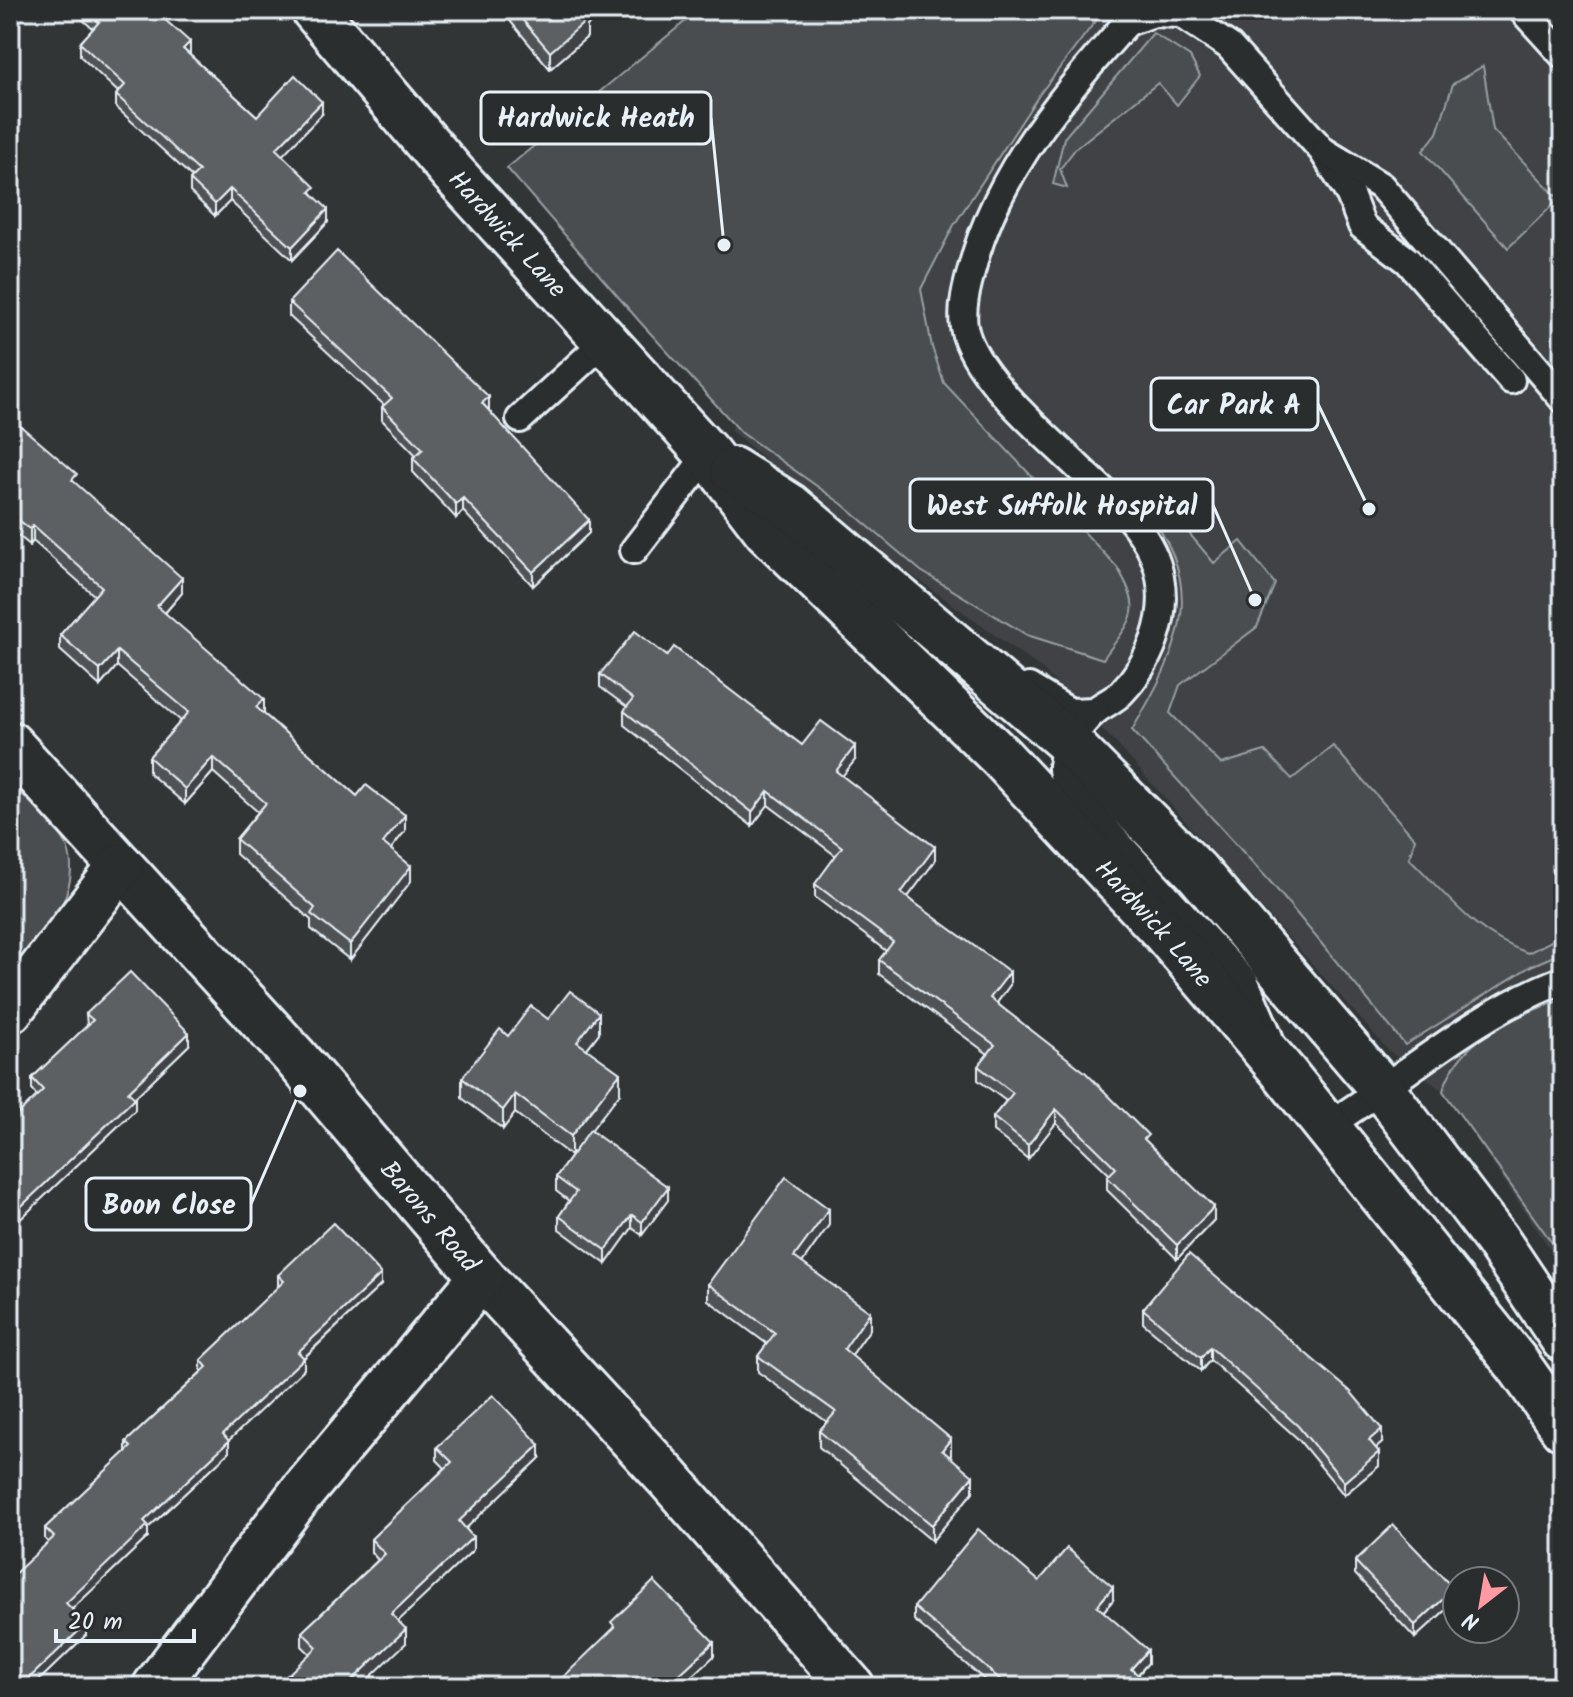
<svg xmlns="http://www.w3.org/2000/svg" width="1573" height="1697" font-family="Kalam,sans-serif">
<style>
.built{fill:#3f4244}
.green{fill:#494d4f;stroke:#989fa4;stroke-width:2}
.lines{fill:none;stroke-linecap:round;stroke-linejoin:round}
.lane-casing{stroke:#e8f1f8;stroke-width:32}
.street-casing{stroke:#e8f1f8;stroke-width:50}
.secondary-casing{stroke:#e8f1f8;stroke-width:50}
.lane{stroke:#2a2d2e;stroke-width:26}
.street{stroke:#2a2d2e;stroke-width:44}
.secondary{stroke:#2a2d2e;stroke-width:44}
.wall{fill:#4f5355;stroke:#e8f1f8;stroke-width:2}
.shaded-wall{fill:#404345;stroke:#e8f1f8;stroke-width:2}
.building{fill:#5c6063;stroke:#e8f1f8;stroke-width:2}
.labels{text-anchor:middle;stroke-width:6;stroke-linejoin:round;paint-order:stroke}
.street-label{font-size:26px;fill:#e8f1f8;stroke:#2a2d2e}
.leader{fill:none;stroke:#e8f1f8;stroke-width:3}
.callout-dot{fill:#e8f1f8;stroke:#2a2d2e;stroke-width:3}
.callout{fill:#2a2d2e;stroke:#e8f1f8;stroke-width:3}
.callout-label{font-size:28px;text-anchor:middle;font-weight:bold;fill:#e8f1f8}
</style>
<rect width="100%" height="100%" fill="#323536"/>
<filter id="ink" filterUnits="userSpaceOnUse"><feTurbulence type="fractalNoise" baseFrequency=".0125" numOctaves="2"/><feDisplacementMap in="SourceGraphic" scale="16" xChannelSelector="R" yChannelSelector="G"/><feConvolveMatrix kernelMatrix="1 2 1 2 8 2 1 2 1" color-interpolation-filters="sRGB"/></filter>
<g filter="url(#ink)">
<path class="built" d="M1030 10H1563V1268L1443 1091 1389 1051 1115 742 1043 670 850 530 730 430 868 243Z"/>
<g class="green">
<path d="M699 10H1104L1039 95 954 225 921 289 932 347 944 383 1117 567C1145 614 1132 618 1103 659L1027 635 921 571 842 504 742 433 640 322 507 168Z"/>
<path d="M1153 33 1190 57 1200 76 1177 105 1158 83 1076 148 1060 169 1067 188 1053 184 1064 138Z"/>
<path d="M1483 66 1493 130 1559 199 1508 248 1423 151 1437 133 1453 84Z"/>
<path d="M1151 488 1214 563 1241 541 1275 584 1257 627 1180 685 1170 713 1221 764 1265 751 1292 779 1333 746 1415 839 1409 858C1449 897 1474 934 1528 953L1563 935V952L1531 966 1405 1045 1274 886 1132 730C1185 640 1210 582 1134 495Z"/>
<path d="M10 782C26 798 44 814 58 831 97 881 40 939 10 978Z"/>
<path d="M1563 999V1258L1443 1091C1459 1037 1515 1017 1563 999Z"/>
</g>
<g class="lines">
<g class="lane-casing">
<g id="lane">
<path d="M1138 10C1071 86 998 167 972 268 967 286 961 308 964 327 973 375 1044 434 1078 467 1109 497 1152 531 1160 577 1168 619 1150 663 1121 693 1114 700 1104 704 1096 710 1082 722 1063 747 1062 766 1061 773 1066 782 1069 789L1245 982 1269 1037"/>
<path d="M1522 10 1563 55"/>
<path d="M1128 22 1154 13 1181 14 1229 46 1322 150 1350 195 1362 226 1408 261 1511 380"/>
<path d="M1325 152 1381 186 1563 399"/>
<path d="M520 419 604 342"/>
<path d="M634 550 708 454"/>
<path d="M1029 687 1070 712 1095 711"/>
<path d="M1315 1112 1331 1117 1344 1115C1417 1067 1481 1011 1563 980"/>
</g>
</g>
<g class="street-casing">
<g id="street">
<path id="s1" d="M10 744 294 1056 482 1277 668 1478 852 1687"/>
<path d="M10 1010 121 866"/>
<path d="M155 1687 299 1496 482 1277"/>
</g>
</g>
<g class="secondary-casing">
<g id="secondary">
<path id="s2" d="M314 10 452 172 708 454 767 531 1001 757 1165 933 1285 1074 1519 1366 1563 1428"/>
<path d="M733 470 790 506 1069 743 1196 871 1383 1090 1496 1239 1563 1339"/>
</g>
</g>
<use href="#lane" class="lane"/>
<use href="#street" class="street"/>
<use href="#secondary" class="secondary"/>
</g>
<g class="wall">
<path d="M72 10H154L190 55 257 116 322 114 282 155 315 197 328 222 292 260 230 201 215 216 190 192V180L192 177 116 107V95L118 92 80 56V43L93 29Z"/>
<path d="M501 10H607L587 26V37L550 69Z"/>
<path d="M289 302 489 411 589 533 533 586 463 511 456 518 413 472V458L416 455 382 420V407L384 405 289 316Z"/>
<path d="M10 417 182 593 165 613 264 714 357 796 405 831 391 849 411 881 350 960 311 929V920L236 854V839L258 812 213 772 185 804 149 773V757L181 721 117 666 100 686 60 650V635L95 596 33 541 30 545 10 529Z"/>
<path d="M667 656 802 745 855 760 842 776 935 861 908 897 1010 985 997 1003 1148 1143 1214 1220 1177 1259 1107 1190V1177L1109 1174 1056 1123 1028 1159 993 1131V1117L1006 1101 978 1080V1066L988 1054 879 974V960L886 951 815 897V884L836 856 768 805 752 826 624 725V711L627 707 600 687V674Z"/>
<path d="M86 1014 189 1045 134 1098 135 1110 10 1229V1122L37 1096 32 1090V1078L87 1026Z"/>
<path d="M548 1019 599 1033 587 1049 620 1093 591 1130 668 1200 642 1235 632 1228 606 1264 559 1229V1216L569 1201 556 1191V1177L571 1156 515 1113 503 1129 462 1098V1078L508 1036Z"/>
<path d="M829 1225 802 1263 870 1329 851 1356 951 1455 950 1457 973 1492 932 1541 819 1447V1431L827 1422 758 1372V1356L767 1344 708 1300V1284Z"/>
<path d="M278 1275 381 1285 304 1358V1369L228 1440 229 1452 148 1528V1537L72 1609 86 1635 32 1687H10L48 1542 45 1539V1528L126 1452V1442L201 1372V1360L278 1287Z"/>
<path d="M1143 1309 1382 1443 1376 1448 1379 1466 1344 1495 1298 1439 1210 1360 1201 1371 1143 1323Z"/>
<path d="M437 1447 540 1458 465 1529 473 1550 398 1621 406 1643 310 1654 302 1646V1632L378 1560 371 1552V1539L445 1468 437 1460Z"/>
<path d="M1355 1561 1454 1602 1415 1638 1355 1574Z"/>
<path d="M1039 1581 1113 1600 1103 1612 1148 1663 1138 1675 1153 1687H993L914 1620V1607Z"/>
</g>
<g class="shaded-wall">
<path d="M587 10H607L587 26V37L550 69V52Z"/>
<path d="M190 42V55L183 49Z"/>
<path d="M322 102V114L276 162V149Z"/>
<path d="M230 189V201L215 216V204Z"/>
<path d="M328 209V222L292 260V247Z"/>
<path d="M489 397V411L482 403Z"/>
<path d="M463 498V511L456 518V504Z"/>
<path d="M589 520V533L533 586V572Z"/>
<path d="M33 525V541L30 545V529Z"/>
<path d="M182 578V593L157 622V606Z"/>
<path d="M117 651V666L100 686V670Z"/>
<path d="M264 699V715L256 707Z"/>
<path d="M855 746V760L836 784V771Z"/>
<path d="M213 757V772L185 804V789Z"/>
<path d="M768 791V805L752 826V812Z"/>
<path d="M405 815V831L383 859V843Z"/>
<path d="M935 847V861L901 906V893Z"/>
<path d="M411 866V881L350 960V944Z"/>
<path d="M1010 972V985L990 1012V998Z"/>
<path d="M599 1013V1033L577 1061V1042Z"/>
<path d="M189 1033V1045L128 1104V1092Z"/>
<path d="M620 1073V1093L571 1156V1136Z"/>
<path d="M515 1094V1113L503 1129V1110Z"/>
<path d="M135 1098V1110L10 1229V1217Z"/>
<path d="M1056 1109V1123L1028 1159V1145Z"/>
<path d="M668 1187V1200L642 1235V1222Z"/>
<path d="M1214 1207V1220L1177 1259V1245Z"/>
<path d="M829 1209V1225L794 1274V1257Z"/>
<path d="M632 1215V1228L606 1264V1250Z"/>
<path d="M381 1274V1285L298 1363V1352Z"/>
<path d="M870 1312V1329L844 1366V1349Z"/>
<path d="M1210 1347V1360L1201 1371V1358Z"/>
<path d="M304 1358V1369L223 1446V1434Z"/>
<path d="M1382 1429V1443L1369 1454V1440Z"/>
<path d="M951 1439V1455L942 1466V1450Z"/>
<path d="M229 1441V1452L148 1528V1537L66 1615V1603L144 1521Z"/>
<path d="M540 1445V1458L459 1535V1521Z"/>
<path d="M1379 1452V1466L1344 1495V1482Z"/>
<path d="M973 1476V1492L932 1541V1525Z"/>
<path d="M473 1537V1550L391 1628V1614Z"/>
<path d="M1113 1587V1600L1097 1619V1606Z"/>
<path d="M1454 1589V1602L1415 1638V1625Z"/>
<path d="M86 1624V1635L32 1687H25V1682Z"/>
<path d="M406 1629V1643L360 1687H345Z"/>
<path d="M714 1642V1656L681 1687H666Z"/>
<path d="M1148 1650V1663L1131 1682V1669Z"/>
</g>
<g class="building">
<path d="M86 10H154L190 42 183 49 257 116 295 75 322 102 276 149 315 187 310 192 328 209 292 247 230 189 215 204 190 180 199 171 116 95 125 85 80 43 99 22Z"/>
<path d="M514 10H587L583 14 587 20 550 52Z"/>
<path d="M337 251 489 397 482 403 589 520 533 572 463 498 456 504 413 458 423 449 382 407 392 398 289 302Z"/>
<path d="M10 417 77 474 72 480 182 578 157 606 264 699 256 707 357 796 366 785 405 815 383 843 411 866 350 944 311 914 315 908 236 839 266 803 213 757 185 789 149 757 189 712 117 651 100 670 60 635 102 587 33 525 30 529 10 513Z"/>
<path d="M635 631 667 656 674 647 802 745 821 721 855 746 836 771 935 847 901 893 1010 972 990 998 1085 1072 1148 1135 1144 1139 1214 1207 1177 1245 1107 1177 1116 1168 1056 1109 1028 1145 993 1117 1013 1093 978 1066 995 1045 879 960 893 942 815 884 842 847 768 791 752 812 624 711 633 699 600 674Z"/>
<path d="M130 972 189 1033 128 1092 135 1098 10 1217V1122L43 1090 32 1078 93 1020 86 1014Z"/>
<path d="M570 991 599 1013 577 1042 620 1073 571 1136 515 1094 503 1110 462 1078 500 1029 508 1036 531 1006 548 1019Z"/>
<path d="M590 1130 668 1187 642 1222 632 1215 606 1250 559 1216 576 1192 556 1177Z"/>
<path d="M786 1177 829 1209 794 1257 870 1312 844 1349 951 1439 942 1450 973 1476 932 1525 819 1431 836 1412 758 1356 775 1333 708 1284Z"/>
<path d="M333 1223 381 1274 298 1352 304 1358 223 1434 229 1441 144 1521 148 1525 66 1603 86 1624 25 1682 29 1687H10V1578L54 1537 45 1528 131 1447 126 1442 207 1367 201 1360 284 1281 278 1275Z"/>
<path d="M1189 1254 1350 1391 1382 1429 1369 1440 1379 1452 1344 1482 1298 1426 1210 1347 1201 1358 1143 1309Z"/>
<path d="M493 1395 540 1445 459 1521 473 1537 391 1614 406 1629 345 1687H275L317 1647 302 1632 385 1554 371 1539 452 1462 437 1447Z"/>
<path d="M1393 1525 1454 1589 1415 1625 1355 1561Z"/>
<path d="M978 1529 1039 1581 1067 1548 1113 1587 1097 1606 1148 1650 1131 1669 1153 1687H1009L914 1607Z"/>
<path d="M654 1581 714 1642 666 1687H553L615 1627 611 1622Z"/>
</g>
</g>
<g class="labels">
<g class="street-label">
<text dy="9" stroke="none"><textPath href="#s2" startOffset="296">Hardwick Lane</textPath></text>
<text dy="9" stroke="none"><textPath href="#s2" startOffset="1242">Hardwick Lane</textPath></text>
<text dy="9" stroke="none"><textPath href="#s1" startOffset="632">Barons Road</textPath></text>
</g>
</g>
<path class="leader" d="M724 245L711 118M1369 509L1318 404M1255 600L1213 505M300 1091L251 1204"/>
<g class="callout-dot">
<circle cx="724" cy="245" r="8"/>
<circle cx="1369" cy="509" r="8"/>
<circle cx="1255" cy="600" r="8"/>
<circle cx="300" cy="1091" r="8"/>
</g>
<g class="callout">
<rect x="481" y="92" width="230" height="52" rx="8"/>
<rect x="1151" y="378" width="167" height="52" rx="8"/>
<rect x="910" y="479" width="303" height="52" rx="8"/>
<rect x="86" y="1178" width="165" height="52" rx="8"/>
</g>
<g class="callout-label">
<text x="596" y="127">Hardwick Heath</text>
<text x="1234" y="414">Car Park A</text>
<text x="1062" y="515">West Suffolk Hospital</text>
<text x="169" y="1214">Boon Close</text>
</g>
<rect width="1573" height="1697" fill="none" stroke="#2a2d2e" stroke-width="40"/>
<rect x="20" y="20" width="1533" height="1657" fill="none" stroke="#e8f1f8" stroke-width="3" filter="url(#ink)"/>
<g transform="translate(1481 1605) rotate(211)"><circle r="38" fill="#2a2d2e" stroke="#767b7f" stroke-width="2"/>
<path d="M0-6L14 30L0 20L-14 30Z" fill="#ff9aa2"/>
<text y="-12" font-size="22" font-weight="bold" text-anchor="middle" fill="#e8f1f8">N</text>
</g>
<path d="M56 1629v12h138v-12" fill="none" stroke="#e8f1f8" stroke-width="4"/>
<text x="68" y="1629" font-size="24" fill="#e8f1f8" stroke="#2a2d2e" stroke-width="6" paint-order="stroke">20 m</text>
</svg>
